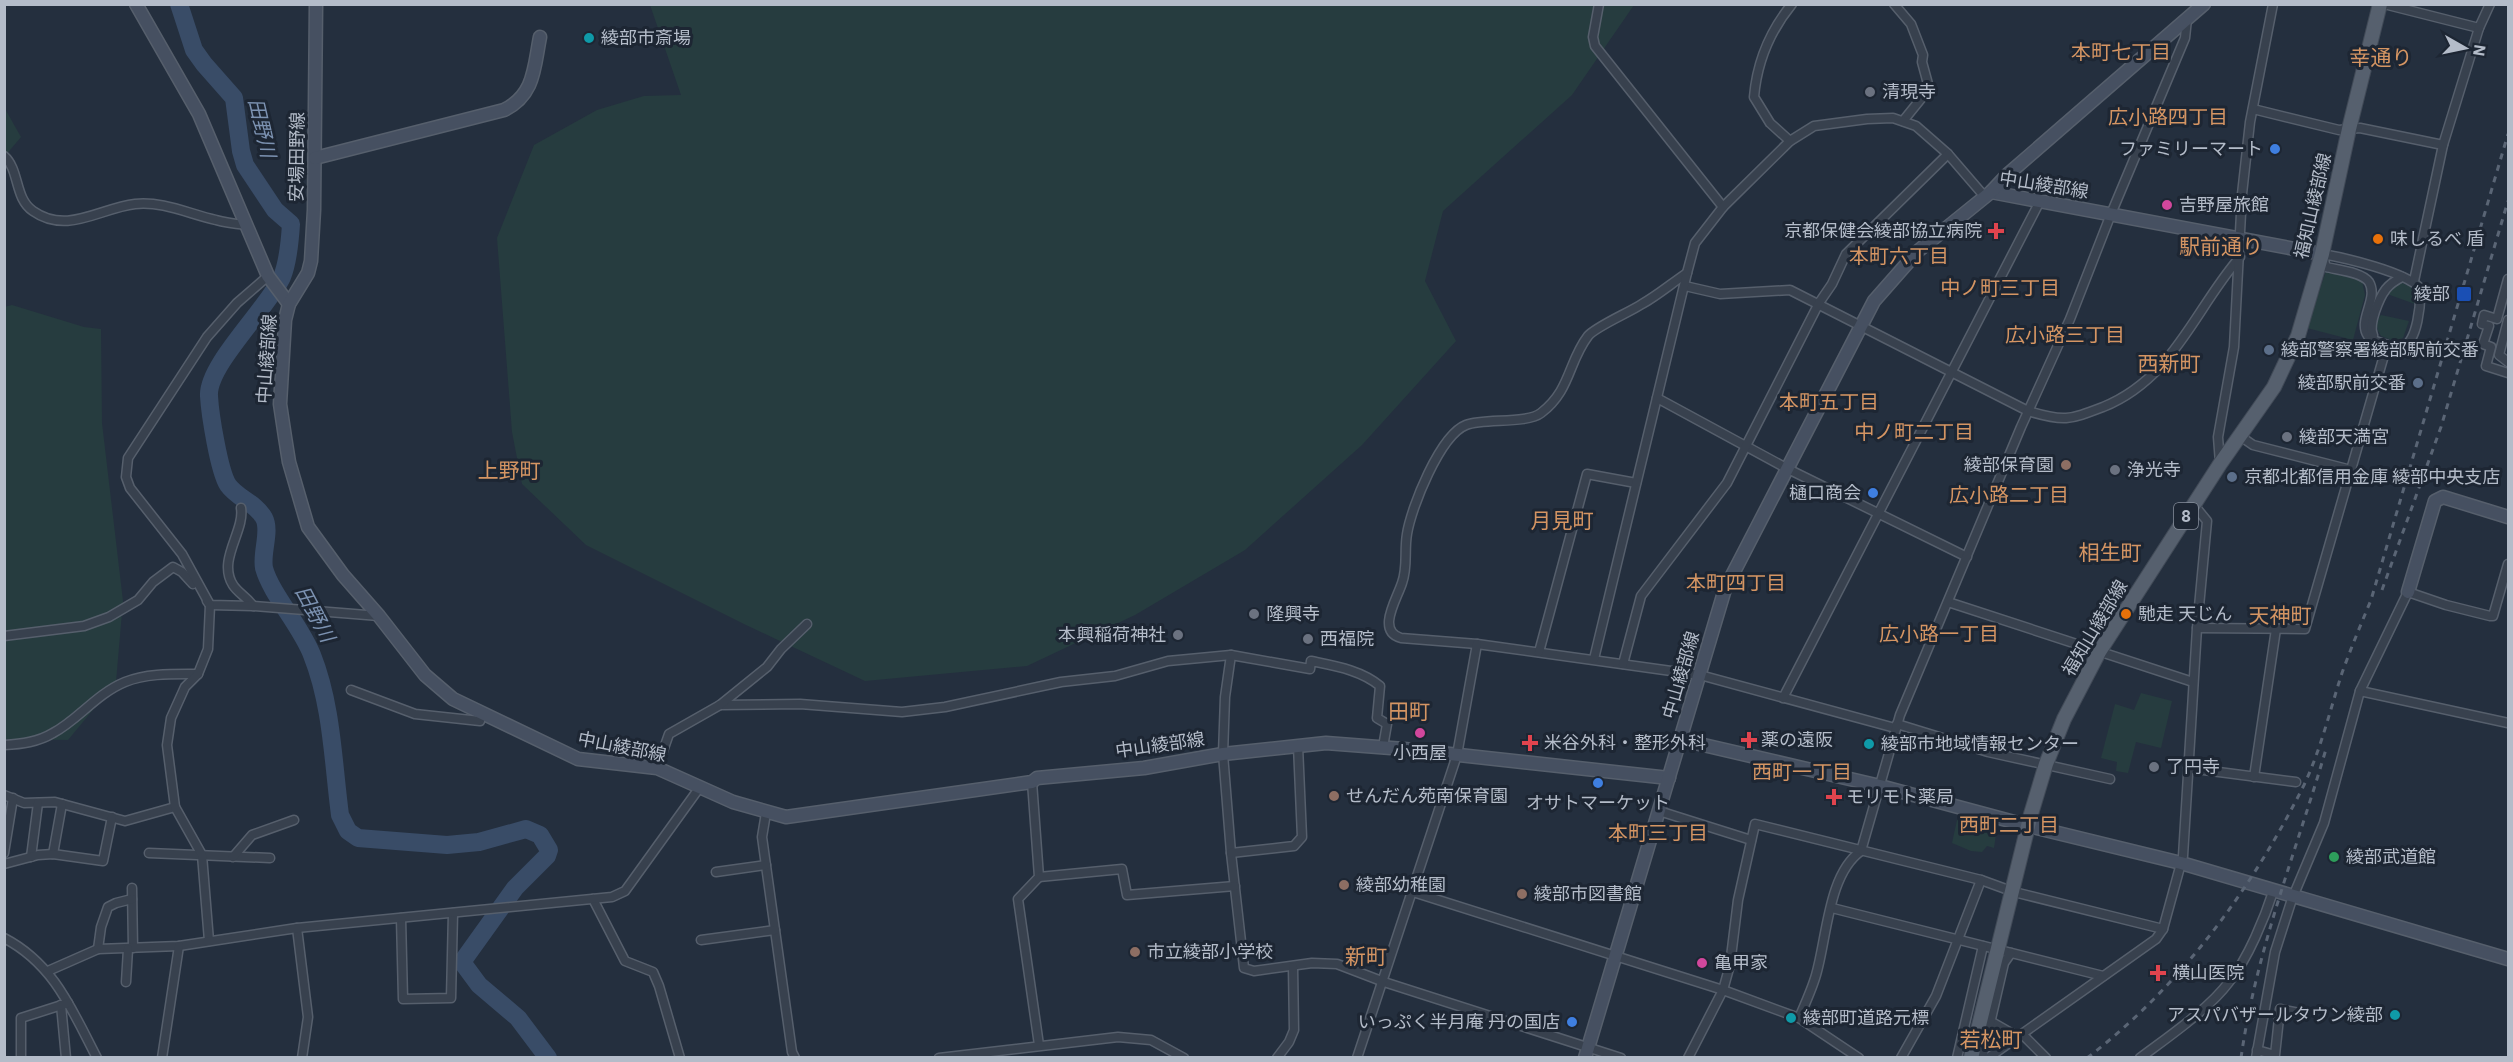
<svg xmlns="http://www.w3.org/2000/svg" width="2513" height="1062" font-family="'IBM Plex Sans','Noto Sans JP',sans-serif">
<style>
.green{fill:#263c3f}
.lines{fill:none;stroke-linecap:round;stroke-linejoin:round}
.river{stroke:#394c67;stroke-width:18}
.street-casing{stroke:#565f6c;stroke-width:11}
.secondary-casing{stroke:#565f6c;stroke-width:15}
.primary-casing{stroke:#414a57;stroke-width:16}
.street{stroke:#38414e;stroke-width:8}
.secondary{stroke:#465061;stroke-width:12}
.primary{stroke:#56606e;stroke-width:14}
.rail{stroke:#5a6575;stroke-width:3;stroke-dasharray:6 6;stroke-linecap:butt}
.culture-dot{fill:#0f9aa8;stroke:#1d2633;stroke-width:2}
.worship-dot{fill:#6b7280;stroke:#1d2633;stroke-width:2}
.shop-dot{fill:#3f7fe0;stroke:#1d2633;stroke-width:2}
.hotel-dot{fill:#d1479c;stroke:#1d2633;stroke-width:2}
.health-dot{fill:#e0444e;stroke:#1d2633;stroke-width:2}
.food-dot{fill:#e8710a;stroke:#1d2633;stroke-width:2}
.transit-dot{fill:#1a4fb4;stroke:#1d2633;stroke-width:2}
.service-dot{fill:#5c6f8a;stroke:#1d2633;stroke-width:2}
.education-dot{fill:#8d6e63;stroke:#1d2633;stroke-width:2}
.leisure-dot{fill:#2e9e5b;stroke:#1d2633;stroke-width:2}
.labels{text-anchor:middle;stroke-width:6;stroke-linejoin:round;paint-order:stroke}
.shield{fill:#1d2633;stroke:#878f9c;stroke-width:1.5}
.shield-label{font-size:16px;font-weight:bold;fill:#b4bcc9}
.poi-label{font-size:18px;fill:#b4bcc9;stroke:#1d2633;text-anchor:start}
.street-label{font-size:18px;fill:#b4bcc9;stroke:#1d2633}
.neighbourhood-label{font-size:20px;fill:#d59563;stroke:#1d2633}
.water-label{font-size:20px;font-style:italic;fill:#7c92b1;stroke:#1d2633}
.quarter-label{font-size:21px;fill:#d59563;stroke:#1d2633}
</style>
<rect width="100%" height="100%" fill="#242f3e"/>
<g class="green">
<path d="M650 5H1634L1572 95 1443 211 1425 281 1456 341 1362 445 1245 550 1135 615 1027 666 865 681 746 625 586 545 522 484 512 432 497 238 534 145 597 110 644 96 681 95Z"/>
<path d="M4 107 21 137 5 156H4Z"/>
<path d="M2326 271 2362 281 2365 295 2353 340 2307 328Z"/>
<path d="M2400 282 2411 287 2417 300 2415 304 2387 294 2388 289Z"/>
<path d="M12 305 84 327 101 329 102 423 123 601 116 682 68 740 5 739 4 307Z"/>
<path d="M2381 315 2409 321 2403 338 2394 341 2381 336C2376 329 2375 321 2381 315Z"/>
<path d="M2141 693 2172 701 2161 748 2136 742 2128 773 2116 771 2117 762 2101 758 2115 704 2134 710Z"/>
<path d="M1957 820 1997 828 1994 848 1987 846 1982 852 1971 851 1952 843Z"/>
</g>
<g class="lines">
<path class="river" d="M179 4 194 50 204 64 234 98 241 151 245 165 275 210 291 224C290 240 288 262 282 277 268 308 207 365 209 396 210 414 219 471 228 485 238 499 255 502 264 518 271 531 261 553 264 568 271 594 301 626 312 655 332 705 333 762 340 815L348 831 358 838 447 845 479 842 526 829 540 835 549 850 547 856 515 888 462 962 479 985 518 1018 548 1058"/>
<g class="street-casing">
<g id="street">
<path d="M1599 4 1593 37 1595 46 1723 207"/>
<path d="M1894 4 1911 24 1923 55 1922 62 1928 84 1924 95 1903 121"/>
<path d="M2384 4 2479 28"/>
<path d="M2253 109 2339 130 2360 128 2443 145"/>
<path d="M1790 141 1770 123 1754 97C1757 62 1770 31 1792 4"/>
<path d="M4 156C20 170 14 198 33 211 67 235 100 208 135 204 163 201 189 214 216 220 226 223 237 224 247 225"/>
<path d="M2322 254C2346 258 2405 272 2420 288 2421 303 2418 341 2402 348 2396 350 2390 346 2385 344 2378 342 2372 341 2368 336 2357 320 2379 299 2369 282 2362 272 2338 270 2326 267Z"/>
<path d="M1687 273C1672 283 1658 295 1642 304 1630 312 1595 327 1588 336 1568 362 1571 390 1541 413 1527 424 1484 418 1466 425 1440 435 1411 508 1407 534 1404 551 1408 567 1402 583 1397 599 1376 631 1401 638L1477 644 1700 675 1895 728"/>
<path d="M2508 279 2497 319 2484 315 2482 324 2489 326 2483 344 2491 347 2486 366 2508 373"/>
<path d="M2414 281 2443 145 2479 28 2490 4"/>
<path d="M1685 286 1720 294 1790 290 2028 411C2064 422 2069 420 2103 407 2174 378 2194 310 2240 257"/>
<path d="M2508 320 2499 355 2508 362"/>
<path d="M2373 335C2368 325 2379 298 2386 289 2390 284 2396 280 2402 277"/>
<path d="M1657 398 1788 469 1967 557"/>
<path d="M2240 436 2253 445 2351 470"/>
<path d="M2220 463 2218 437 2234 347 2242 194 2250 122 2273 4"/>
<path d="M241 508C245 531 217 560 233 585 238 593 248 598 253 606"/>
<path d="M207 601 210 605 253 606 379 616"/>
<path d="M1948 602 2193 682"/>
<path d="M2197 628 2305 629 2387 345"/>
<path d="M4 636 84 626 109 617 138 600 153 582 173 567 182 572 193 584"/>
<path d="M1539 652 1587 474 1636 483"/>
<path d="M1231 655 1225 697 1223 754 1231 853 1244 968 1254 971 1312 963 1337 964 1384 982 1621 1058"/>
<path d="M1594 659 1687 273 1695 243 1723 207 1790 141 1814 126 1867 119 1893 118 1916 126 1948 154 1985 197"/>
<path d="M1623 664 1641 596 1727 483 1819 303 1832 284 1846 254 1948 154"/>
<path d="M351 690 415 714 480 721 482 714"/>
<path d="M2360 691 2508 723"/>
<path d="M1783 698 2040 201"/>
<path d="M720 705 800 704 902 712 945 707 1061 682 1115 676 1168 661 1231 655 1310 669 1311 661C1335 666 1361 670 1380 686L1377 718 1387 724 1383 747"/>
<path d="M1897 724 1988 752 2110 779"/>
<path d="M4 745C22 744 38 742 53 733 78 720 96 694 125 682 147 673 173 674 198 674"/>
<path d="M657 768 669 734 720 705 767 667 781 649 807 624"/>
<path d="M2188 768 2296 782"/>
<path d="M2254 777 2276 629"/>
<path d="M1032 782 1039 877 1018 899 1039 1045"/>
<path d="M4 795 24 803 55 802 125 821 175 807"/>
<path d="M1659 811 1751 840"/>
<path d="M766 813 762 837 792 1052 795 1058"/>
<path d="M4 853 13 798"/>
<path d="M149 853 270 858"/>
<path d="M1231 853 1294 846 1302 837 1298 746"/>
<path d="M53 854 62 804"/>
<path d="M31 857 38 803"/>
<path d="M233 857 252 835 294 820"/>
<path d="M4 864 38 855 53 854 103 861 112 817"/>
<path d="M716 872 766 865"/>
<path d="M1039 877 1122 869 1127 895 1235 886"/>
<path d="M132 888 133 948"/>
<path d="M1413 892 1723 990 1799 1018 1859 1058"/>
<path d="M593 899 625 961 653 972 659 986 680 1058"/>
<path d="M1832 908 2103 976"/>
<path d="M401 918 403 999 451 998 453 913"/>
<path d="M297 928 308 1017 302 1058"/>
<path d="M4 938C54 964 72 1010 97 1058"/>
<path d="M701 940 775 930"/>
<path d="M209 941 202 855 175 807 167 745 171 718 185 687 198 674 208 649 210 605 182 554 130 488 126 477 128 458 207 337 237 303 268 276"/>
<path d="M98 949 101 927 108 907 116 903 132 899"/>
<path d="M48 971 98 949 179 946 297 928 612 897 625 891 700 787"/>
<path d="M126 982 128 949"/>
<path d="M61 1005 66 1058"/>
<path d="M1799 1018C1805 1004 1812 989 1816 975 1827 938 1828 874 1861 851L1900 715 2021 427 2070 319 2111 214 2185 38 2187 19"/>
<path d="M1990 1021 2018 1037"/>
<path d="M2022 1034 2046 1058"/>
<path d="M2257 1050 2275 1055 2280 1009 2299 1013"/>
<path d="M21 1058V1018L68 1003"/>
<path d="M162 1058 179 946"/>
<path d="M939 1058 1118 1037 1151 1040 1184 1058"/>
<path d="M1277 1058 1289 1042 1294 1030 1293 967"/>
<path d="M1357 1058 1457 755 1477 644"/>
<path d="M1688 1058 1723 990 1730 965 1738 900 1755 824 1981 880 2014 892 2163 929"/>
<path d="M1901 1058 1936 996 1981 880"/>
<path d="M1957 1058 1983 946"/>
<path d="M1982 1058 2004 963 2011 953"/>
<path d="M1988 1058 2156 939 2163 929 2183 856 2197 628 2207 521 2194 505"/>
<path d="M2140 1058C2168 1037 2209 1009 2229 982 2248 959 2265 917 2274 889"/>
<path d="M2256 1058 2275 952 2292 899 2324 823 2360 691 2408 592 2446 605 2490 616H2493L2508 564"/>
</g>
</g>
<g class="secondary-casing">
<g id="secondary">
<path d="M136 4 199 114 268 276 289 304"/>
<path d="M316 4 314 210 311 261 308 273 289 304 285 320 280 404 285 437 289 462 308 527 343 575 379 616 425 675 453 699 578 759 657 768 733 802 786 817 1032 782 1037 778 1144 768 1223 754 1326 743 1404 749 1669 778"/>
<path d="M315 158 504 110C535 95 534 67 540 37"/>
<path d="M1991 192 2322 254"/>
<path d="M2408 592 2435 501 2443 497 2508 517"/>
<path d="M1682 740 1880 786 2029 826 2181 863 2508 959"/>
<path d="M1585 1058 1725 589 1874 301 1918 251 1991 192 2007 175 2204 4"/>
</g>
</g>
<g class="primary-casing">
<path id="primary" d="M1971 1058 2031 814 2046 764 2064 719 2099 652 2220 464 2274 387 2298 336 2322 254 2349 129 2380 4"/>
</g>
<use href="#street" class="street"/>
<use href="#secondary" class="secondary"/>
<use href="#primary" class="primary"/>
<g class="rail">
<path d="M2382 590 2441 427 2508 201"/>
<path d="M2087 1058C2180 987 2252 889 2304 785 2321 749 2330 710 2342 673 2351 648 2361 624 2371 600L2508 134"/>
<path d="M2241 1058C2256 951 2296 852 2326 749"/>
</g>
</g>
<g class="culture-dot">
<circle cx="589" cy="38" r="6"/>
<circle cx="1869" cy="744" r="6"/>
<circle cx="2395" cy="1015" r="6"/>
<circle cx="1791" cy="1018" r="6"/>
</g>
<g class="worship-dot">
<circle cx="1870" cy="92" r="6"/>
<circle cx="2287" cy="437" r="6"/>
<circle cx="2115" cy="470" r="6"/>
<circle cx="1254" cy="614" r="6"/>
<circle cx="1178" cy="635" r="6"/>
<circle cx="1308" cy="639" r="6"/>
<circle cx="2154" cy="767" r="6"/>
</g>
<g class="shop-dot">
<circle cx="2275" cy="149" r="6"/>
<circle cx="1873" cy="493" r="6"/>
<circle cx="1598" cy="783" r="6"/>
<circle cx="1572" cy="1022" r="6"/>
</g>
<g class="hotel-dot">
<circle cx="2167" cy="205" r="6"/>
<circle cx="1420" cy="733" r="6"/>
<circle cx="1702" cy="963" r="6"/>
</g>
<g class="health-dot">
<path d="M1993 222h6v6h6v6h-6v6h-6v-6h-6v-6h6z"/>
<path d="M1746 731h6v6h6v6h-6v6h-6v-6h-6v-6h6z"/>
<path d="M1527 734h6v6h6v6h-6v6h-6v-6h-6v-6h6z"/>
<path d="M1831 788h6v6h6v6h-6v6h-6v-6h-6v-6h6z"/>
<path d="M2155 964h6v6h6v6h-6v6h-6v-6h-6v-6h6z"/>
</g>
<g class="food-dot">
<circle cx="2378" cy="239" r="6"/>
<circle cx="2126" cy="614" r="6"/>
</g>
<rect class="transit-dot" x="2456" y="286" width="16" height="16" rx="3"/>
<g class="service-dot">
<circle cx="2269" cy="350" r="6"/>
<circle cx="2418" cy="383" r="6"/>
<circle cx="2232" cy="477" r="6"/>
</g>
<g class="education-dot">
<circle cx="2066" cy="465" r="6"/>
<circle cx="1334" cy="796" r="6"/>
<circle cx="1344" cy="885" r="6"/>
<circle cx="1522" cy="894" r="6"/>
<circle cx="1135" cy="952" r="6"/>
</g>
<circle class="leisure-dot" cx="2334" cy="857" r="6"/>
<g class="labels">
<rect class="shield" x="2174" y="503" width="24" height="26" rx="4.5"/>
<g class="shield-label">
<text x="2186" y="522">8</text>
</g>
<g class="poi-label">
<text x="601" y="44">綾部市斎場</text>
<text x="1882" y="98">清現寺</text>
<text x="2263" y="155" text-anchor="end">ファミリーマート</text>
<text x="2179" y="211">吉野屋旅館</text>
<text x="1982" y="237" text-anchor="end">京都保健会綾部協立病院</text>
<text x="2390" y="245">味しるべ 盾</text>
<text x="2450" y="300" text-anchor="end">綾部</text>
<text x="2281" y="356">綾部警察署綾部駅前交番</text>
<text x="2406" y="389" text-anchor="end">綾部駅前交番</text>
<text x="2299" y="443">綾部天満宮</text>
<text x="2054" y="471" text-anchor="end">綾部保育園</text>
<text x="2127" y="476">浄光寺</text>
<text x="2244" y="483">京都北都信用金庫 綾部中央支店</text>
<text x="1861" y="499" text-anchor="end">樋口商会</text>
<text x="1266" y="620">隆興寺</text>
<text x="2138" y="620">馳走 天じん</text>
<text x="1166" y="641" text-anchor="end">本興稲荷神社</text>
<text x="1320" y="645">西福院</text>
<text x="1761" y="746">薬の遠阪</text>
<text x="1544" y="749">米谷外科・整形外科</text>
<text x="1881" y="750">綾部市地域情報センター</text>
<text x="1420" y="759" text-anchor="middle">小西屋</text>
<text x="2166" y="773">了円寺</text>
<text x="1346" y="802">せんだん苑南保育園</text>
<text x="1846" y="803">モリモト薬局</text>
<text x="1598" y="809" text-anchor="middle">オサトマーケット</text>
<text x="2346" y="863">綾部武道館</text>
<text x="1356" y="891">綾部幼稚園</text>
<text x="1534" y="900">綾部市図書館</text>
<text x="1147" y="958">市立綾部小学校</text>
<text x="1714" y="969">亀甲家</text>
<text x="2172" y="979">横山医院</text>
<text x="2383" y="1021" text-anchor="end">アスパバザールタウン綾部</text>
<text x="1803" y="1024">綾部町道路元標</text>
<text x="1560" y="1028" text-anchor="end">いっぷく半月庵 丹の国店</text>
</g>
<g class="street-label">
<text transform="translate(297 157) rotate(-89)" y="6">安場田野線</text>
<text transform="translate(2044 185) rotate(9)" y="6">中山綾部線</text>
<text transform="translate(2313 206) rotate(-77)" y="6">福知山綾部線</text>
<text transform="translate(267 359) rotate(-86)" y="6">中山綾部線</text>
<text transform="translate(2095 628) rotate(-59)" y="6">福知山綾部線</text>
<text transform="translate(1681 675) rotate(-74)" y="6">中山綾部線</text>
<text transform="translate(1160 745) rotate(-8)" y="6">中山綾部線</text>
<text transform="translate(622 747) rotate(11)" y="6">中山綾部線</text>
</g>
<g class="neighbourhood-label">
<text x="2121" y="59">本町七丁目</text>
<text x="2168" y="124">広小路四丁目</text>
<text x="1899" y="263">本町六丁目</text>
<text x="2000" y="295">中ノ町三丁目</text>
<text x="2065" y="342">広小路三丁目</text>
<text x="1829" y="409">本町五丁目</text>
<text x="1914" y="439">中ノ町二丁目</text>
<text x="2009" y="502">広小路二丁目</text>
<text x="1736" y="590">本町四丁目</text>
<text x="1939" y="641">広小路一丁目</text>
<text x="1802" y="779">西町一丁目</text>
<text x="2009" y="832">西町二丁目</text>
<text x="1658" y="840">本町三丁目</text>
</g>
<g class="water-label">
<text transform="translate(262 128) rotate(77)" y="7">田野川</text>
<text transform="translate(315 614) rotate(62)" y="7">田野川</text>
</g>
<g class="quarter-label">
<text x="2381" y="65">幸通り</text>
<text x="2221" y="254">駅前通り</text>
<text x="2169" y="371">西新町</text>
<text x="509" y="478">上野町</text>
<text x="1562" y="528">月見町</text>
<text x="2110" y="560">相生町</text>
<text x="2280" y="623">天神町</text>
<text x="1409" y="719">田町</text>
<text x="1366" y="964">新町</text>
<text x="1991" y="1047">若松町</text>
</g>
</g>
<rect width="2513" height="1062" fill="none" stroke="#b4bcc9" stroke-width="12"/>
<g transform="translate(2465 48) rotate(99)" stroke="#1d2633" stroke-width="4.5" paint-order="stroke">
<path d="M0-4.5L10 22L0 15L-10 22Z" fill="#b4bcc9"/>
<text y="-9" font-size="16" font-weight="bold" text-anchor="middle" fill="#b4bcc9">N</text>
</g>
</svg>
